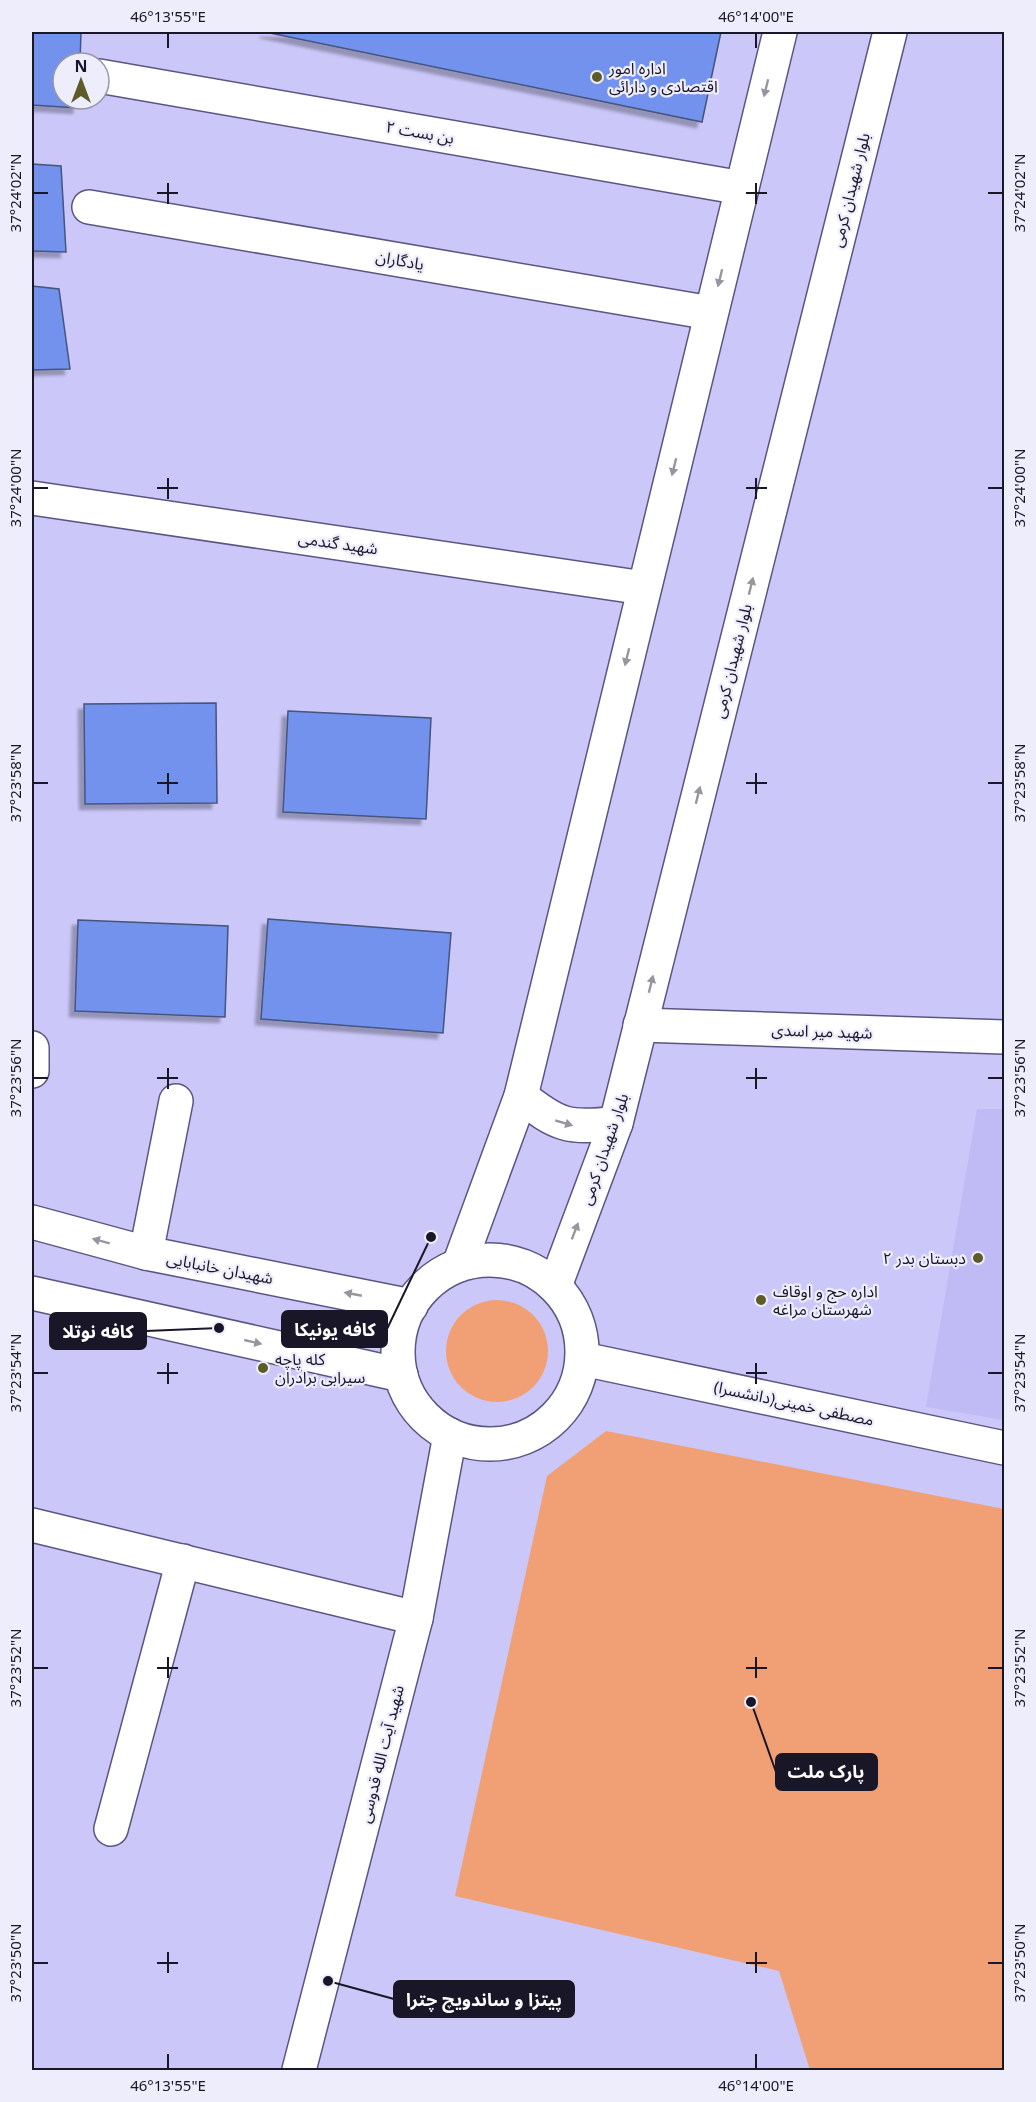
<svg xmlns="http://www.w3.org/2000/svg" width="1036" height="2102" font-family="'Noto Sans','Noto Sans Arabic',sans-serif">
<defs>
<filter id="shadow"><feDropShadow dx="-5.5" dy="5.5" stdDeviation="1.5" flood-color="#0004"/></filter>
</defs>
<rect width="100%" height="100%" fill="#cbc7f9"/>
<polygon fill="#c0bbf4" points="977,1109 1004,1109 1004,1420 926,1407"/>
<g fill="#f1a075">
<circle cx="497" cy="1351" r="51"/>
<polygon points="606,1431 1004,1509 1004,2070 810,2070 779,1971 455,1896 547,1476"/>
</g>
<g fill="#7392ed" stroke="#45547c" stroke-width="1.5" filter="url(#shadow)">
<polygon points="32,32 81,32 80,63 63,63 63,99 79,99 78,108 32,105"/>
<polygon points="265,32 721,32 702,122"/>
<polygon points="32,164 61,166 66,252 32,251"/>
<polygon points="32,286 59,289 70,369 32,370"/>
<polygon points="216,703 217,803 85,804 84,704"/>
<polygon points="288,711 431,718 426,819 283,812"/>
<polygon points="268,919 451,933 443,1033 261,1019"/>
<polygon points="78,920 228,926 225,1017 75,1011"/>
</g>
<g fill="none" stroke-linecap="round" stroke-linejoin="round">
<defs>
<g id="minor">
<polyline points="99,76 742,188"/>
<polyline points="89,207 711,313"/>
<polyline points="32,498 644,588"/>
<polyline points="640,1025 1004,1037"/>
<polyline points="32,1048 32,1071"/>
<polyline points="146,1253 176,1101"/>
<polyline points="583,1359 1004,1448"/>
<polyline points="32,1525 416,1618"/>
<polyline points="111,1829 183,1561"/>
<polyline points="299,2070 416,1618 450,1435"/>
</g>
<g id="major">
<path d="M521,1096C558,1126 569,1129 616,1123"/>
<polyline points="32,1222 146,1253 411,1306"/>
<circle cx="490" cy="1352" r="92"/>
<polyline points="459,1265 521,1096 780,32"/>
<polyline points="555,1286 616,1123 890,32"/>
<polyline points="32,1293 401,1375"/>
</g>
</defs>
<use href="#minor" stroke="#5a5681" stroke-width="36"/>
<use href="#major" stroke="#5a5681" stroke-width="36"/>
<use href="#minor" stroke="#fff" stroke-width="33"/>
<use href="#major" stroke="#fff" stroke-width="33"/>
</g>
<defs><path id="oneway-solid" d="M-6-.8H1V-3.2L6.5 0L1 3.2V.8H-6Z" transform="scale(1.5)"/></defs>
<g fill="#97969e">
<use href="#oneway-solid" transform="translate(766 88) rotate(104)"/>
<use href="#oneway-solid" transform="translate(720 278) rotate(104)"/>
<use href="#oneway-solid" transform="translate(674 467) rotate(104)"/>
<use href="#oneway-solid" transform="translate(751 586) rotate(-76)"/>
<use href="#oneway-solid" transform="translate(627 657) rotate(104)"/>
<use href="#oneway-solid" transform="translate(698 795) rotate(-76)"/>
<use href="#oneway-solid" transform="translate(651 984) rotate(-76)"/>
<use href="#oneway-solid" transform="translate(564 1123) rotate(16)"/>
<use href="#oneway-solid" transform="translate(575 1231) rotate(-69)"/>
<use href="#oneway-solid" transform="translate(101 1241) rotate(-165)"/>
<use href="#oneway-solid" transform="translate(353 1294) rotate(-169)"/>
<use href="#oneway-solid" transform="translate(253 1342) rotate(13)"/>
</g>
<path fill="none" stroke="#181627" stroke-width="2" d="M168,33V48M756,33V48M168,183V204M756,183V204M33,193H48M157,193H178M746,193H767M988,193H1003M168,478V499M756,478V499M33,488H48M157,488H178M746,488H767M988,488H1003M168,773V794M756,773V794M33,783H48M157,783H178M746,783H767M988,783H1003M168,1068V1089M756,1068V1089M33,1078H48M157,1078H178M746,1078H767M988,1078H1003M168,1363V1384M756,1363V1384M33,1373H48M157,1373H178M746,1373H767M988,1373H1003M168,1657V1678M756,1657V1678M33,1668H48M157,1668H178M746,1668H767M988,1668H1003M168,1952V1973M756,1952V1973M33,1963H48M157,1963H178M746,1963H767M988,1963H1003M168,2054V2069M756,2054V2069"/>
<g fill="#5d5c29" stroke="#eeedfc" stroke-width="2">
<circle cx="597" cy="77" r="6"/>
<circle cx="978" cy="1258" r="6"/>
<circle cx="761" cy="1300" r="6"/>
<circle cx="263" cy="1368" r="6"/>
</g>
<g text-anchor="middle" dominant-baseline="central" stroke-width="4.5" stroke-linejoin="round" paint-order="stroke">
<g font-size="16" fill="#181627" stroke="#eeedfc" text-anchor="start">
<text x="609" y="68">اداره امور<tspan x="609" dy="18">اقتصادی و دارائی</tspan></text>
<text x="966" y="1258" text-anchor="end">دبستان بدر ۲</text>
<text x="773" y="1291">اداره حج و اوقاف<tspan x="773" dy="18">شهرستان مراغه</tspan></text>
<text x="275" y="1359">کله پاچه<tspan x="275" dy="18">سیرابی برادران</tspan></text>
</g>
<g font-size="16" fill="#181627" stroke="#eeedfc">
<text transform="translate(420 132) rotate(10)">بن بست ۲</text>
<text transform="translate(850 190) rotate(-76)">بلوار شهیدان کرمی</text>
<text transform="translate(400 260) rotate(10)">یادگاران</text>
<text transform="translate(338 543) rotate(8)">شهید گندمی</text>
<text transform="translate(732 661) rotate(-76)">بلوار شهیدان کرمی</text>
<text transform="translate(822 1031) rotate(2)">شهید میر اسدی</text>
<text transform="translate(604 1149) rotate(-71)">بلوار شهیدان کرمی</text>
<text transform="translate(220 1268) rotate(11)">شهیدان خانبابایی</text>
<text transform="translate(794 1403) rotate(12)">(دانشسرا)مصطفی خمینی</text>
<text transform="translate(381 1754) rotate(-76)">شهید آیت الله قدوسی</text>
</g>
</g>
<path fill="none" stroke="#181627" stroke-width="2" d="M431 1237L387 1329M219 1328L146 1331M751 1702L776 1772M328 1981L394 1999"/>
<g fill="#181627" stroke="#eeedfc" stroke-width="2">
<circle cx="431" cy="1237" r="6"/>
<circle cx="219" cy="1328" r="6"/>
<circle cx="751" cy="1702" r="6"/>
<circle cx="328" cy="1981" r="6"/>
</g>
<g fill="#181627" stroke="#181627" stroke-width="2">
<rect x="282" y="1311" width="105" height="36" rx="6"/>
<rect x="50" y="1313" width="96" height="36" rx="6"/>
<rect x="776" y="1754" width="101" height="36" rx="6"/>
<rect x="394" y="1981" width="180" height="36" rx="6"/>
</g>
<g font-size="18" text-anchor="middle" font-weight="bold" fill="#fff">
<text x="335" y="1336">کافه یونیکا</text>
<text x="98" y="1338">کافه نوتلا</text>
<text x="826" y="1778">پارک ملت</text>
<text x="484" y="2006">پیتزا و ساندویچ چترا</text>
</g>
<rect width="1036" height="2102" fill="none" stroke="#eeedfc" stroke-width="66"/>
<g transform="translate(81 81)"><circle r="28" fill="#eeedfc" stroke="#9897a7" stroke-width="1.5"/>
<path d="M0-4.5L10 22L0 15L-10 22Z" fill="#5d5c29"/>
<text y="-9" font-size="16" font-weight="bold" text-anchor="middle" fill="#181627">N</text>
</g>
<rect x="33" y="33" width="970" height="2036" fill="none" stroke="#181627" stroke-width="2"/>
<g font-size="15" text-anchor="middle" fill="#181627">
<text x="168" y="22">46°13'55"E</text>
<text x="756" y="22">46°14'00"E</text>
<text transform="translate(16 193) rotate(-90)" y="5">37°24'02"N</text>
<text transform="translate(1020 193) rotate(-90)" y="5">37°24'02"N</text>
<text transform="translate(16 488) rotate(-90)" y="5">37°24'00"N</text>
<text transform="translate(1020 488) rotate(-90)" y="5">37°24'00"N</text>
<text transform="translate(16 783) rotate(-90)" y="5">37°23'58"N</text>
<text transform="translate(1020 783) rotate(-90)" y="5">37°23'58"N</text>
<text transform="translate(16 1078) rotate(-90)" y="5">37°23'56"N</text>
<text transform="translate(1020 1078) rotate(-90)" y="5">37°23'56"N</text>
<text transform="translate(16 1373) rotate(-90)" y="5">37°23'54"N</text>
<text transform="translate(1020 1373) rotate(-90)" y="5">37°23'54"N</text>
<text transform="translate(16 1668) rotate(-90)" y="5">37°23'52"N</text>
<text transform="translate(1020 1668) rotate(-90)" y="5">37°23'52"N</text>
<text transform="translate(16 1963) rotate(-90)" y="5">37°23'50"N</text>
<text transform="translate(1020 1963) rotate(-90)" y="5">37°23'50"N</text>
<text x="168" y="2091">46°13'55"E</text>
<text x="756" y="2091">46°14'00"E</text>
</g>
</svg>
